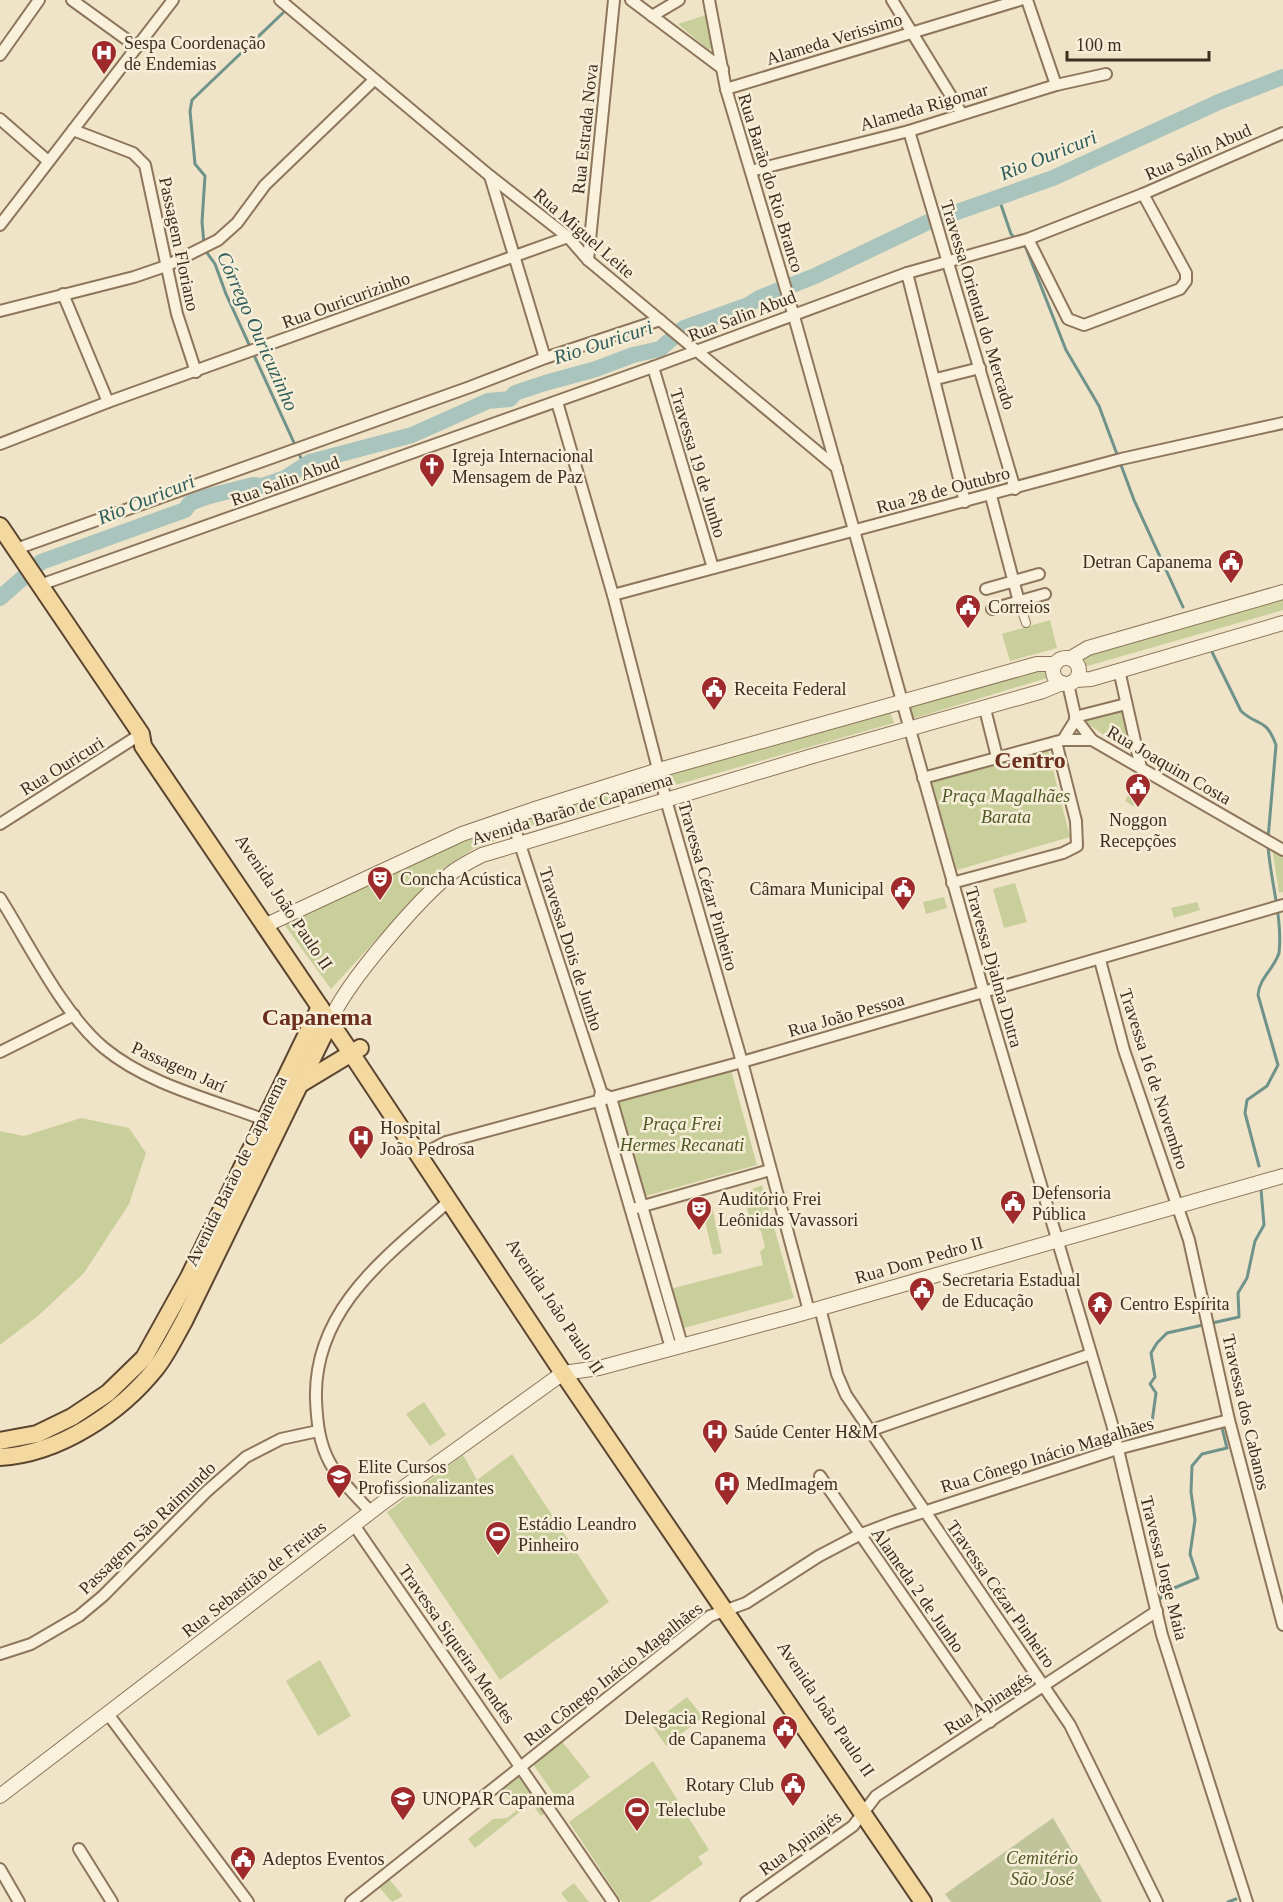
<svg xmlns="http://www.w3.org/2000/svg" width="1283" height="1902" font-family="'Times New Roman',serif">
<rect width="100%" height="100%" fill="#f0e4c8"/>
<g fill="#c9cf9b">
<polygon points="706,15 712,47 709,50 678,24"/>
<polygon points="1283,594 1283,610 1084,667 1080,654"/>
<polygon points="1050,620 1057,648 1010,661 1002,634"/>
<polygon points="1043,664 1047,678 912,719 909,703"/>
<polygon points="1120,699 1131,747 1124,749 1087,723 1083,709"/>
<polygon points="889,708 894,723 672,786 668,774"/>
<polygon points="1047,746 1070,837 957,870 931,780"/>
<polygon points="645,778 649,793 527,828 523,815"/>
<polygon points="1135,781 1147,788 1139,803 1133,806 1125,801"/>
<polygon points="499,824 503,838 473,849 439,871 331,989 278,916"/>
<polygon points="1272,847 1283,854 1283,892 1279,893"/>
<polygon points="1015,883 1027,922 1004,928 993,889"/>
<polygon points="944,897 947,908 926,914 923,902"/>
<polygon points="1197,902 1200,910 1174,918 1171,908"/>
<polygon points="731,1070 757,1165 642,1197 613,1102"/>
<polygon points="81,1118 129,1128 146,1153 129,1204 84,1273 39,1315 0,1345 0,1131 24,1136"/>
<polygon points="762,1185 794,1298 680,1329 670,1289 763,1265 760,1252 765,1247 761,1231 751,1224 743,1193"/>
<polygon points="712,1207 722,1253 713,1255 702,1209"/>
<polygon points="424,1402 446,1435 430,1446 406,1414"/>
<polygon points="512,1454 609,1602 500,1680 387,1512 463,1455 477,1480"/>
<polygon points="320,1660 351,1716 318,1736 286,1681"/>
<polygon points="687,1697 703,1717 666,1746 651,1724"/>
<polygon points="561,1740 590,1777 559,1801 532,1763"/>
<polygon points="653,1761 709,1850 698,1857 703,1864 650,1902 622,1902 569,1822"/>
<polygon points="517,1775 547,1812 541,1816 531,1803 475,1848 468,1839 493,1819 507,1818 531,1798 528,1793 511,1803 500,1789"/>
<polygon points="389,1879 403,1896 392,1902 379,1887"/>
<polygon points="574,1883 589,1902 568,1902 561,1893"/>
</g>
<polygon fill="#bfc49a" points="1053,1818 1102,1902 951,1902 945,1894"/>
<g fill="none" stroke-linecap="round" stroke-linejoin="round">
<g stroke="#6f938a" stroke-width="3">
<polyline points="999,199 1011,234 1016,239"/>
<polyline points="1021,243 1026,248 1066,350 1099,406 1134,500 1183,607"/>
<polyline points="204,244 202,222 205,176 195,164 190,111 192,100 286,10"/>
<polyline points="205,250 215,264 226,294 301,458 301,466"/>
<path d="M1212,652L1241,711C1258,727 1266,717 1276,745L1268,839"/>
<path d="M1259,1166L1245,1113L1247,1100L1267,1086L1278,1065L1258,995C1259,978 1274,969 1279,953C1283,918 1270,880 1268,845"/>
<polyline points="1152,1422 1156,1393 1150,1384 1155,1377 1151,1353 1157,1343 1167,1333 1239,1317 1238,1293 1247,1278 1255,1241 1264,1225 1261,1189"/>
<polyline points="1160,1599 1167,1591 1198,1578 1190,1554 1195,1520 1191,1492 1192,1466 1202,1454 1227,1448 1221,1424"/>
<polyline points="1228,1902 1236,1899"/>
</g>
<polyline stroke="#a9c4bc" stroke-width="16" points="0,598 41,562 185,510 190,503 206,497 253,485 262,486 285,478 310,462 412,435 488,401 510,399 515,393 545,383 596,369 633,355 660,349 684,328 748,305 759,298 815,276 926,223 1053,178 1221,101 1283,77"/>
<defs>
<polyline id="pedestrian" points="1019,602 1026,623"/>
<g id="minor">
<polyline points="72,0 137,47"/>
<polyline points="280,0 490,176 568,237 588,260 837,468"/>
<polyline points="631,0 723,69"/>
<polyline points="709,0 726,89 793,313 984,993 1112,1424 1162,1635 1247,1902"/>
<polyline points="892,0 962,114"/>
<polyline points="1027,0 1056,85"/>
<polyline points="652,16 679,0"/>
<polyline points="0,55 39,0"/>
<polyline points="726,89 1020,0"/>
<polyline points="0,119 48,161"/>
<polyline points="73,130 133,153 145,165 177,314 196,372"/>
<polyline points="909,131 1015,489"/>
<polyline points="751,171 909,131 1056,85 1106,74"/>
<polyline points="490,176 545,358"/>
<polyline points="0,225 173,0"/>
<polyline points="1028,239 1068,319 1084,325 1180,289 1186,281 1186,273 1143,194"/>
<polyline points="588,260 614,0"/>
<polyline points="907,273 965,502"/>
<polyline points="63,294 108,402"/>
<polyline points="0,311 134,277 166,266 218,240 237,223 265,185 374,80"/>
<polyline points="653,367 713,568"/>
<polyline points="936,379 980,368"/>
<polyline points="557,402 613,595 666,800 742,1062 809,1311"/>
<polyline points="0,444 108,402 568,237"/>
<polyline points="991,496 1019,602"/>
<polyline points="16,549 470,387 545,358 660,320"/>
<polyline points="40,585 653,367 907,273 1028,239 1143,194 1283,133"/>
<polyline points="986,589 1039,574"/>
<polyline points="613,595 1121,459 1283,423"/>
<polyline points="992,609 1045,594"/>
<polyline points="1119,670 1141,768"/>
<polyline points="1068,684 1076,719 1092,740 1283,850"/>
<polyline points="985,709 997,757"/>
<polyline points="1075,717 1126,704"/>
<polyline points="1063,740 1076,719"/>
<polyline points="923,778 1063,740 1092,740"/>
<polyline points="511,817 601,1091 599,1101 671,1348"/>
<polyline points="0,824 141,734"/>
<polyline points="952,883 1063,853 1077,846 1076,821 1056,742"/>
<path d="M0,898C29,944 63,1014 104,1048C150,1086 215,1100 270,1122"/>
<polyline points="1100,960 1124,1050 1189,1240 1229,1420 1283,1625"/>
<polyline points="0,1052 74,1015"/>
<polyline points="606,1095 611,1098 682,1345"/>
<polyline points="419,1156 446,1142 742,1062 1283,905"/>
<polyline points="636,1208 770,1170"/>
<polyline points="820,1308 837,1374 846,1395 1070,1725 1157,1902"/>
<polyline points="869,1431 1091,1354"/>
<polyline points="820,1476 990,1722"/>
<path d="M371,1512C357,1497 340,1481 330,1463C319,1443 317,1422 316,1400C313,1309 387,1256 448,1202"/>
<polyline points="354,1525 613,1902"/>
<polyline points="0,1654 31,1644 79,1616 103,1596 206,1492 246,1457 281,1439 318,1431"/>
<polyline points="108,1714 248,1902"/>
<polyline points="79,1849 112,1902"/>
<polyline points="0,1869 19,1902"/>
<polyline points="351,1902 710,1616 746,1603 819,1556 859,1535 893,1522 1117,1449 1229,1420"/>
<polyline points="746,1902 853,1826 876,1796 1157,1611"/>
</g>
<g id="tertiary">
<circle cx="1066" cy="671" r="13"/>
<polyline points="1071,658 1088,648 1283,592"/>
<polyline points="1076,680 1091,679 1283,623"/>
<polyline points="264,926 462,834 532,810 659,770 1037,664 1055,664"/>
<path d="M330,1022C344,985 421,896 454,871C463,865 472,860 482,855L809,757L1043,691L1062,683"/>
<polyline points="0,1796 385,1501 563,1373 599,1368 793,1316 1283,1176"/>
</g>
<g id="primary">
<polyline points="0,526 141,734 143,746 351,1053 563,1373 923,1902"/>
<polyline points="302,1083 360,1048"/>
<polyline points="0,1441 37,1434 72,1417 108,1393 144,1358 189,1277 320,1007"/>
<path d="M0,1457C59,1454 120,1413 156,1368C167,1354 175,1337 184,1321L330,1022"/>
</g>
</defs>
<use href="#pedestrian" stroke="#8d765c" stroke-width="10"/>
<use href="#minor" stroke="#8d765c" stroke-width="14"/>
<use href="#tertiary" stroke="#8d765c" stroke-width="16"/>
<use href="#primary" stroke="#5b4430" stroke-width="20"/>
<use href="#pedestrian" stroke="#faf1dc" stroke-width="8"/>
<use href="#minor" stroke="#faf1dc" stroke-width="10"/>
<use href="#tertiary" stroke="#faf1dc" stroke-width="14"/>
<use href="#primary" stroke="#f3d9a0" stroke-width="16"/>
</g>
<defs>
<symbol id="hospital-pin" viewBox="-11 -11 22 30"><path d="M0 17L-7.5 6A9.5 9.5 0 1 1 7.5 6Z" fill="#9e2a2b" stroke="#f7eed8"/><path d="M-5-5h3v3.5h4V-5h3V5h-3V1.5h-4V5h-3Z" fill="#fff"/></symbol>
<symbol id="church-pin" viewBox="-11 -11 22 30"><path d="M0 17L-7.5 6A9.5 9.5 0 1 1 7.5 6Z" fill="#9e2a2b" stroke="#f7eed8"/><path d="M-1.2-6h2.4v3.5h3.3v2.4h-3.3V6h-2.4V-.1h-3.3v-2.4h3.3Z" fill="#fff"/></symbol>
<symbol id="civic-pin" viewBox="-11 -11 22 30"><path d="M0 17L-7.5 6A9.5 9.5 0 1 1 7.5 6Z" fill="#9e2a2b" stroke="#f7eed8"/><path d="M-.6-6.5H3V-4.5H.6V-3L4-1V1h2V6H-6V1h2V-1L-.6-3ZM-1.2 2.5V6h2.4V2.5Z" fill="#fff"/></symbol>
<symbol id="theatre-pin" viewBox="-11 -11 22 30"><path d="M0 17L-7.5 6A9.5 9.5 0 1 1 7.5 6Z" fill="#9e2a2b" stroke="#f7eed8"/><path d="M-5-5.5Q0-4 5-5.5V0Q5 5 0 6Q-5 5-5 0ZM-3.3-2.5H-1v1.5H-3.3ZM1-2.5H3.3v1.5H1ZM-2.8 1Q0 5.5 2.8 1Z" fill="#fff"/></symbol>
<symbol id="temple-pin" viewBox="-11 -11 22 30"><path d="M0 17L-7.5 6A9.5 9.5 0 1 1 7.5 6Z" fill="#9e2a2b" stroke="#f7eed8"/><path d="M0-6L5-2H3V0L6.5 2.5H4V6H1.5V3h-3V6H-4V2.5H-6.5L-3 0V-2H-5Z" fill="#fff"/></symbol>
<symbol id="university-pin" viewBox="-11 -11 22 30"><path d="M0 17L-7.5 6A9.5 9.5 0 1 1 7.5 6Z" fill="#9e2a2b" stroke="#f7eed8"/><path d="M0-5L7-2L0 1L-7-2ZM-4 1L0 2.5L4 1V4Q0 6-4 4Z" fill="#fff"/></symbol>
<symbol id="stadium-pin" viewBox="-11 -11 22 30"><path d="M0 17L-7.5 6A9.5 9.5 0 1 1 7.5 6Z" fill="#9e2a2b" stroke="#f7eed8"/><path d="M0-5a6.5 5 0 1 0 0 10a6.5 5 0 1 0 0-10ZM-3.5-1.8h7v3.6h-7Z" fill="#fff"/></symbol>
</defs>
<g fill-rule="evenodd">
<use href="#hospital-pin" x="89" y="38" width="30" height="40"/>
<use href="#church-pin" x="417" y="451" width="30" height="40"/>
<use href="#civic-pin" x="1216" y="547" width="30" height="40"/>
<use href="#civic-pin" x="953" y="592" width="30" height="40"/>
<use href="#civic-pin" x="699" y="674" width="30" height="40"/>
<use href="#civic-pin" x="1123" y="771" width="30" height="40"/>
<use href="#theatre-pin" x="365" y="864" width="30" height="40"/>
<use href="#civic-pin" x="888" y="874" width="30" height="40"/>
<use href="#hospital-pin" x="346" y="1123" width="30" height="40"/>
<use href="#civic-pin" x="998" y="1188" width="30" height="40"/>
<use href="#theatre-pin" x="684" y="1194" width="30" height="40"/>
<use href="#civic-pin" x="907" y="1275" width="30" height="40"/>
<use href="#temple-pin" x="1085" y="1289" width="30" height="40"/>
<use href="#hospital-pin" x="700" y="1417" width="30" height="40"/>
<use href="#university-pin" x="324" y="1462" width="30" height="40"/>
<use href="#hospital-pin" x="712" y="1469" width="30" height="40"/>
<use href="#stadium-pin" x="483" y="1519" width="30" height="40"/>
<use href="#civic-pin" x="770" y="1713" width="30" height="40"/>
<use href="#civic-pin" x="778" y="1770" width="30" height="40"/>
<use href="#university-pin" x="388" y="1784" width="30" height="40"/>
<use href="#stadium-pin" x="622" y="1795" width="30" height="40"/>
<use href="#civic-pin" x="228" y="1844" width="30" height="40"/>
</g>
<g text-anchor="middle" dominant-baseline="central" stroke-width="5" stroke-linejoin="round" paint-order="stroke">
<g font-size="18" fill="#3d2e20" stroke="#f7eed8">
<text transform="translate(834 39) rotate(-17)">Alameda Verissimo</text>
<text transform="translate(924 107) rotate(-16)">Alameda Rigomar</text>
<text transform="translate(585 129) rotate(-84)">Rua Estrada Nova</text>
<text transform="translate(1198 152) rotate(-24)">Rua Salin Abud</text>
<text transform="translate(771 183) rotate(73)">Rua Barão do Rio Branco</text>
<text transform="translate(584 233) rotate(41)">Rua Miguel Leite</text>
<text transform="translate(179 244) rotate(78)">Passagem Floriano</text>
<text transform="translate(346 300) rotate(-20)">Rua Ouricurizinho</text>
<text transform="translate(978 305) rotate(73)">Travessa Oriental do Mercado</text>
<text transform="translate(742 316) rotate(-21)">Rua Salin Abud</text>
<text transform="translate(698 463) rotate(73)">Travessa 19 de Junho</text>
<text transform="translate(285 481) rotate(-20)">Rua Salin Abud</text>
<text transform="translate(943 490) rotate(-15)">Rua 28 de Outubro</text>
<text transform="translate(1169 765) rotate(30)">Rua Joaquim Costa</text>
<text transform="translate(62 766) rotate(-32)">Rua Ouricuri</text>
<text transform="translate(572 809) rotate(-17)">Avenida Barão de Capanema</text>
<text transform="translate(708 886) rotate(74)">Travessa Cézar Pinheiro</text>
<text transform="translate(284 902) rotate(56)">Avenida João Paulo II</text>
<text transform="translate(571 949) rotate(72)">Travessa Dois de Junho</text>
<text transform="translate(994 967) rotate(74)">Travessa Djalma Dutra</text>
<text transform="translate(846 1015) rotate(-16)">Rua João Pessoa</text>
<text transform="translate(179 1067) rotate(24)">Passagem Jarí</text>
<text transform="translate(1154 1079) rotate(72)">Travessa 16 de Novembro</text>
<text transform="translate(236 1171) rotate(-64)">Avenida Barão de Capanema</text>
<text transform="translate(919 1260) rotate(-16)">Rua Dom Pedro II</text>
<text transform="translate(555 1306) rotate(56)">Avenida João Paulo II</text>
<text transform="translate(1246 1412) rotate(77)">Travessa dos Cabanos</text>
<text transform="translate(1047 1455) rotate(-17)">Rua Cônego Inácio Magalhães</text>
<text transform="translate(147 1528) rotate(-44)">Passagem São Raimundo</text>
<text transform="translate(1164 1568) rotate(76)">Travessa Jorge Maia</text>
<text transform="translate(254 1579) rotate(-38)">Rua Sebastião de Freitas</text>
<text transform="translate(918 1590) rotate(55)">Alameda 2 de Junho</text>
<text transform="translate(1001 1594) rotate(55)">Travessa Cézar Pinheiro</text>
<text transform="translate(457 1644) rotate(55)">Travessa Siqueira Mendes</text>
<text transform="translate(613 1674) rotate(-38)">Rua Cônego Inácio Magalhães</text>
<text transform="translate(988 1703) rotate(-33)">Rua Apinagés</text>
<text transform="translate(826 1709) rotate(56)">Avenida João Paulo II</text>
<text transform="translate(800 1843) rotate(-36)">Rua Apinajés</text>
</g>
<g font-size="18" fill="#3d2e20" stroke="#f7eed8" text-anchor="start">
<text x="124" y="43">Sespa Coordenação<tspan x="124" dy="21">de Endemias</tspan></text>
<text x="452" y="456">Igreja Internacional<tspan x="452" dy="21">Mensagem de Paz</tspan></text>
<text x="1212" y="562" text-anchor="end">Detran Capanema</text>
<text x="988" y="607">Correios</text>
<text x="734" y="689">Receita Federal</text>
<text x="1138" y="820" text-anchor="middle">Noggon<tspan x="1138" dy="21">Recepções</tspan></text>
<text x="400" y="879">Concha Acústica</text>
<text x="884" y="889" text-anchor="end">Câmara Municipal</text>
<text x="380" y="1128">Hospital<tspan x="380" dy="21">João Pedrosa</tspan></text>
<text x="1032" y="1193">Defensoria<tspan x="1032" dy="21">Pública</tspan></text>
<text x="718" y="1199">Auditório Frei<tspan x="718" dy="21">Leônidas Vavassori</tspan></text>
<text x="942" y="1280">Secretaria Estadual<tspan x="942" dy="21">de Educação</tspan></text>
<text x="1120" y="1304">Centro Espírita</text>
<text x="734" y="1432">Saúde Center H&amp;M</text>
<text x="358" y="1467">Elite Cursos<tspan x="358" dy="21">Profissionalizantes</tspan></text>
<text x="746" y="1484">MedImagem</text>
<text x="518" y="1524">Estádio Leandro<tspan x="518" dy="21">Pinheiro</tspan></text>
<text x="766" y="1718" text-anchor="end">Delegacia Regional<tspan x="766" dy="21">de Capanema</tspan></text>
<text x="774" y="1785" text-anchor="end">Rotary Club</text>
<text x="422" y="1799">UNOPAR Capanema</text>
<text x="656" y="1810">Teleclube</text>
<text x="262" y="1859">Adeptos Eventos</text>
</g>
<g font-size="18" font-style="italic" fill="#4d5a26" stroke="#f7eed8">
<text x="1006" y="796">Praça Magalhães<tspan x="1006" dy="21">Barata</tspan></text>
<text x="682" y="1124">Praça Frei<tspan x="682" dy="21">Hermes Recanati</tspan></text>
<text x="1042" y="1858">Cemitério<tspan x="1042" dy="21">São José</tspan></text>
</g>
<g font-size="20" font-style="italic" fill="#2f5d5a" stroke="#f7eed8">
<text transform="translate(1048 155) rotate(-22)">Rio Ouricuri</text>
<text transform="translate(258 331) rotate(66)">Córrego Ouricuzinho</text>
<text transform="translate(603 342) rotate(-18)">Rio Ouricuri</text>
<text transform="translate(146 499) rotate(-22)">Rio Ouricuri</text>
</g>
<g font-size="24" font-weight="bold" fill="#6b2e1e" stroke="#f7eed8">
<text x="1030" y="760">Centro</text>
<text x="317" y="1017">Capanema</text>
</g>
</g>
<path d="M1067 51v9h142v-9" fill="none" stroke="#3d2e20" stroke-width="3"/>
<text x="1076" y="51" font-size="18" fill="#3d2e20" stroke="#f7eed8" stroke-width="4.5" paint-order="stroke">100 m</text>
</svg>
